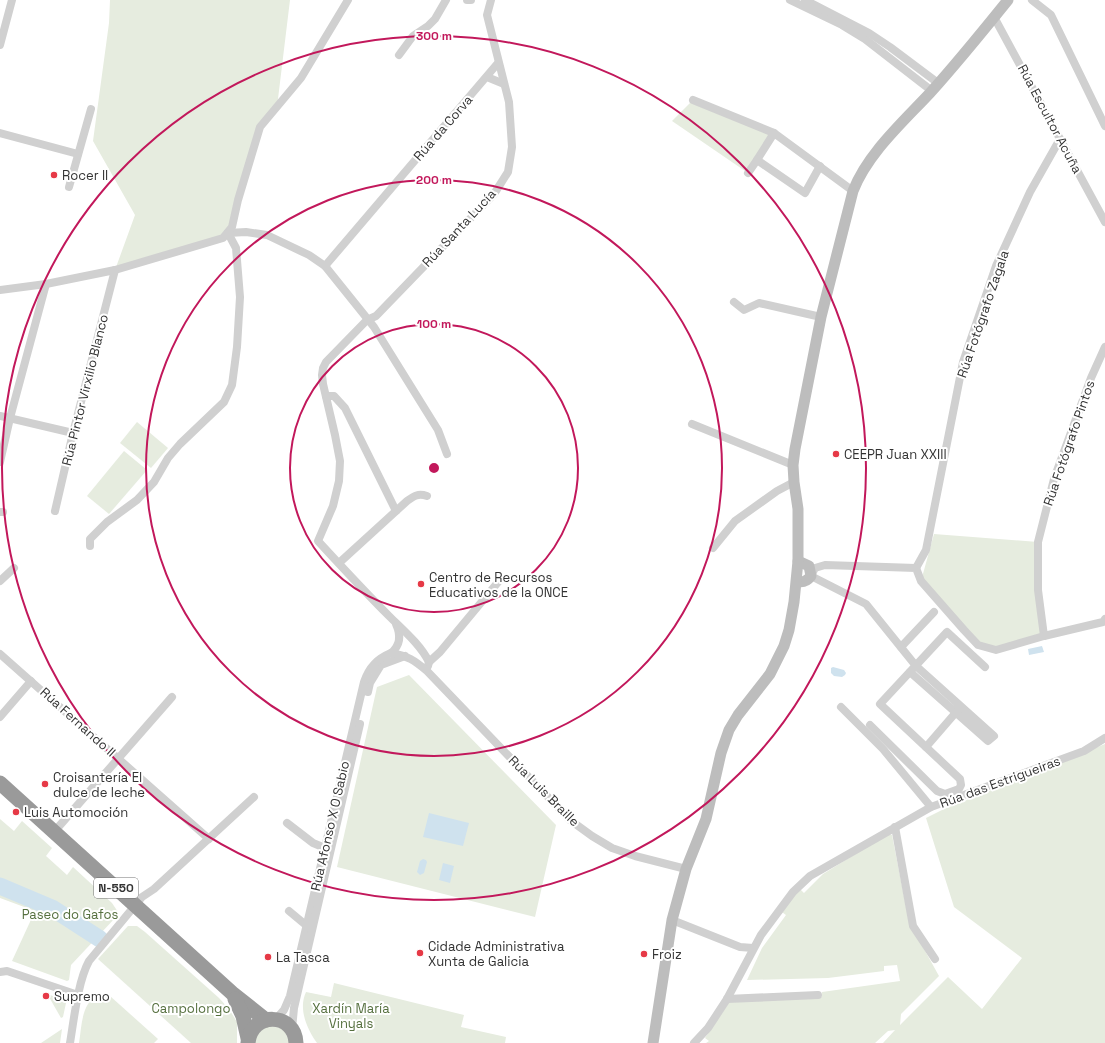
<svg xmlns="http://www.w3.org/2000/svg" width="1105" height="1043" font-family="'Space Grotesk',sans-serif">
<rect width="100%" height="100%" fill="#fff"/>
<g fill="#e6ecdf">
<polygon points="110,0 290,0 277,107 260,127 228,233 115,270 135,215 93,141 109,23"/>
<polygon points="693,100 774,133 748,173 672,121"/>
<polygon points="137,422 168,448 151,468 120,443"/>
<polygon points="124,451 147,470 109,514 87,496"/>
<polygon points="934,534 1038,542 1044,636 996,650 978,645 921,581"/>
<polygon points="409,675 556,825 535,917 337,867 377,687"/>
<polygon points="1105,744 1105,1043 883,1043 895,1030 888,1031 875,1043 706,1043 709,1041 705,1038 730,1001 784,996 822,997 822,992 900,981 897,965 884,966 884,971 828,978 747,980 762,948 786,915 779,910 798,887 804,893 823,874 888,834 892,835 909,922 939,976 901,1014 900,1025 948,977 982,1009 1022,958 954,907 926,818 942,810"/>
<polygon points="0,819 14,831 22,821 52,848 46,856 67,875 73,867 112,903 118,912 115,918 71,965 69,980 67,981 12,961 35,911 0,898"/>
<polygon points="128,926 137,926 145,932 219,998 229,1009 237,1022 237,1043 191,1043 98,959"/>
<path d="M334,983L464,1015L461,1027L506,1037L505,1043H317C307,1029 298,1009 306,992L331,997Z"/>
<path d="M100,994H105L110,996L158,1039L154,1043H79C82,1025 81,1002 100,994Z"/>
<polygon points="50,995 64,1000 66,1003 63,1017 61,1018 49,997"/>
<polygon points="268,1025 284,1029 290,1043 254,1043 255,1036"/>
<polygon points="62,1029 60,1043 41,1043"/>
</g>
<g fill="#cfe2ee">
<polygon points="1042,646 1044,652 1029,655 1028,649"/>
<polygon points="833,667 844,670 846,673 845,675 842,677 834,676 831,673 831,668"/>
<polygon points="429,813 469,823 463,846 423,837"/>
<polygon points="423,859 426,860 427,862 424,873 420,875 417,872 420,861"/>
<polygon points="443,863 454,866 450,883 439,880"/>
</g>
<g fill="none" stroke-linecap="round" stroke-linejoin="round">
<polyline stroke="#cfe2ee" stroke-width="17" points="0,886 52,908 100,939"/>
<g stroke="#d0d0d0" stroke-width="8">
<polyline points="467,0 471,0"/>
<polyline points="790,0 842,25 865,39 932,91"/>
<polyline points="805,0 869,33 890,47 938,83"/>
<polyline points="1032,0 1051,15 1105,126"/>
<polyline points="994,17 1105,222"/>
<polyline points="0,45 12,0"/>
<polyline points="399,55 413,36 428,26 435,19 446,0"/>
<polyline points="487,77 504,84"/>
<polyline points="693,100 774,133 853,191"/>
<polyline points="0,133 78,154"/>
<polyline points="774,133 757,160 805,193 820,166"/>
<polyline points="748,173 757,160"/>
<polyline points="69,187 91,109"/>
<polyline points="228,233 246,232 267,235 309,255 325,266 374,327 438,430 447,454"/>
<polyline points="325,266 498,63"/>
<polyline points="0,290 46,284 115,270 223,238 232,227 238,200 260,127 301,78 348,0"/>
<polyline points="734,302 744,310 759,303 821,317"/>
<polyline points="326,396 334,396 345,408 396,511"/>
<polyline points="0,416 73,433"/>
<polyline points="692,424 793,465"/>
<polyline points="0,462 10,418 46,284"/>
<polyline points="55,511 73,433 115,270"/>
<polyline points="0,512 3,512"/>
<polyline points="90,546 90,539 107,522 137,500 154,482 168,458 180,444 224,402 232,385 237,347 240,297 236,248 228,233"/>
<polyline points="713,548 735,521 777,491 794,482"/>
<path d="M339,563L407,501C414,496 418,493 427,496"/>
<polyline points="916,568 926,550 963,362 996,266 1030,192 1060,139"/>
<polyline points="0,581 14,568"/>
<polyline points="1044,636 1038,590 1038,542 1054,479 1091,378 1105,347"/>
<polyline points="901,647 934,612"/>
<path d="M391,653C401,645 401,635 396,624"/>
<polyline points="0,654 209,839"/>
<path d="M429,662C420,644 403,630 389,616C365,592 341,566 318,541L333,506L339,481L340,461L335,435L323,384L322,375L323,368L326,362L367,320L376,316L494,194L508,172L512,147L509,102L487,15L491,0"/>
<polyline points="428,666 429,662 440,652 499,581"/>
<polyline points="910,672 988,741 994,736 916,666 866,604 811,576 815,568 825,565 916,568 921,581 964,630 978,645 996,650 1044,636 1103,622 1105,619"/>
<polyline points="368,692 370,683 381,665 405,656"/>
<polyline points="841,707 883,749 931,807"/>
<polyline points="0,717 31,681"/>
<polyline points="870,725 937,791 945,794 959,789 961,785 960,779 880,704 947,632 985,667"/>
<polyline points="926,747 958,710"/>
<polyline points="287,823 313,843 330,850"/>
<polyline points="895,827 913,926 935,959"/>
<polyline points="54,832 172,697"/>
<polyline points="289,911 307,926"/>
<polyline points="672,920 740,947 753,948"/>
<polyline points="0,972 7,971 13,973 78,995"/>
<polyline points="727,999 818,995"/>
<path d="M276,1019L284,1010L290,996L364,682C369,667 377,659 391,653C408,656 414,660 427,671L570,820L592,836L612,848L635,856L686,869"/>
<polyline points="292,1029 294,1008 360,724"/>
<path d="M70,1043C74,1019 78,981 89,961L142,897L154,889L254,797"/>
<polyline points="694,1043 708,1028 727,999 761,935 793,892 810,876 931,807 1084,751 1105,738"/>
</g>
<g stroke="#bdbdbd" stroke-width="11">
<path d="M797,581C803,583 807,581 811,576L809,566L798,561"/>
<path d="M653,1043L672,920L686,869L706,819L721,753L729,730L738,715L770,674L784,646L789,630L794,602L798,561V509L794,482L793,465L795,449L821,317L853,191C868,153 903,122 930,93C957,63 983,31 1008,0"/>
</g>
<g stroke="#9a9a9a" stroke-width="15">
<polyline points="0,783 232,993 266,1020"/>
<polyline points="235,999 243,1016 248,1038"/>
<path d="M248,1043C251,1011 295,1012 296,1043"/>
</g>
</g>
<g fill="none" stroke="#c2185b" stroke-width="2">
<circle cx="434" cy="468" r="144"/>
<circle cx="434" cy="468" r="288"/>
<circle cx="434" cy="468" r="432"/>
</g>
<g fill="#e63946" stroke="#fff" stroke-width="1.5">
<circle cx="54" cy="175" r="4"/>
<circle cx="836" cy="454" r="4"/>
<circle cx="421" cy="584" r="4"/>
<circle cx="45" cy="784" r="4"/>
<circle cx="16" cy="812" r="4"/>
<circle cx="420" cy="953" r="4"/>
<circle cx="644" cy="954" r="4"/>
<circle cx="268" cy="957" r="4"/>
<circle cx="46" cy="996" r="4"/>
</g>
<g text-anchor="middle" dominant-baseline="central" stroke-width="4" stroke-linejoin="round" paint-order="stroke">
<rect fill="#fff" stroke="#707070" stroke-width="1" x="94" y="878" width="44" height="20" rx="3"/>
<g font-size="12" font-weight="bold" fill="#333">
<text x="116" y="888">N-550</text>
</g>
<g font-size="13" fill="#333" stroke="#fff">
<text transform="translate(1050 119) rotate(62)">Rúa Escultor Acuña</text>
<text transform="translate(443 128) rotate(-49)">Rúa da Corva</text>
<text transform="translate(459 228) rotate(-47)">Rúa Santa Lucía</text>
<text transform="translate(983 314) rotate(-71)">Rúa Fotógrafo Zagala</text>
<text transform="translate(85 390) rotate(-76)">Rúa Pintor Virxilio Blanco</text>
<text transform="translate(1069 443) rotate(-71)">Rúa Fotógrafo Pintos</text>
<text transform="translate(78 722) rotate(42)">Rúa Fernando II</text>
<text transform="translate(1000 782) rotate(-20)">Rúa das Estrigueiras</text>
<text transform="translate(544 791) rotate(45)">Rúa Luis Braille</text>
<text transform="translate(330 826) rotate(-77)">Rúa Afonso X O Sabio</text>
</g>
<g font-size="13" fill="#333" stroke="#fff" text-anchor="start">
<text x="62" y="175">Rocer II</text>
<text x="844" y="454">CEEPR Juan XXIII</text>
<text x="429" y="577">Centro de Recursos<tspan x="429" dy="15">Educativos de la ONCE</tspan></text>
<text x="53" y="777">Croisantería El<tspan x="53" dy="15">dulce de leche</tspan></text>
<text x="24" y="812">Luis Automoción</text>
<text x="428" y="946">Cidade Administrativa<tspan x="428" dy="15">Xunta de Galicia</tspan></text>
<text x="652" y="954">Froiz</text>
<text x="276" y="957">La Tasca</text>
<text x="54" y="996">Supremo</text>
</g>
<g font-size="13" fill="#56703f" stroke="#fff">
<text x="70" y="914">Paseo do Gafos</text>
<text x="191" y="1008">Campolongo</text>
<text x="351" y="1008">Xardín María<tspan x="351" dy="15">Vinyals</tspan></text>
</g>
</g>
<circle cx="434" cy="468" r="6" fill="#c2185b" stroke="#fff" stroke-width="2"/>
<g font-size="12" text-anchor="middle" font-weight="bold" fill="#c2185b" stroke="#fff" stroke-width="4" stroke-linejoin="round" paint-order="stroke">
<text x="434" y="40">300 m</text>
<text x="434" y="184">200 m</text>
<text x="434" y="328">100 m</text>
</g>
</svg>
